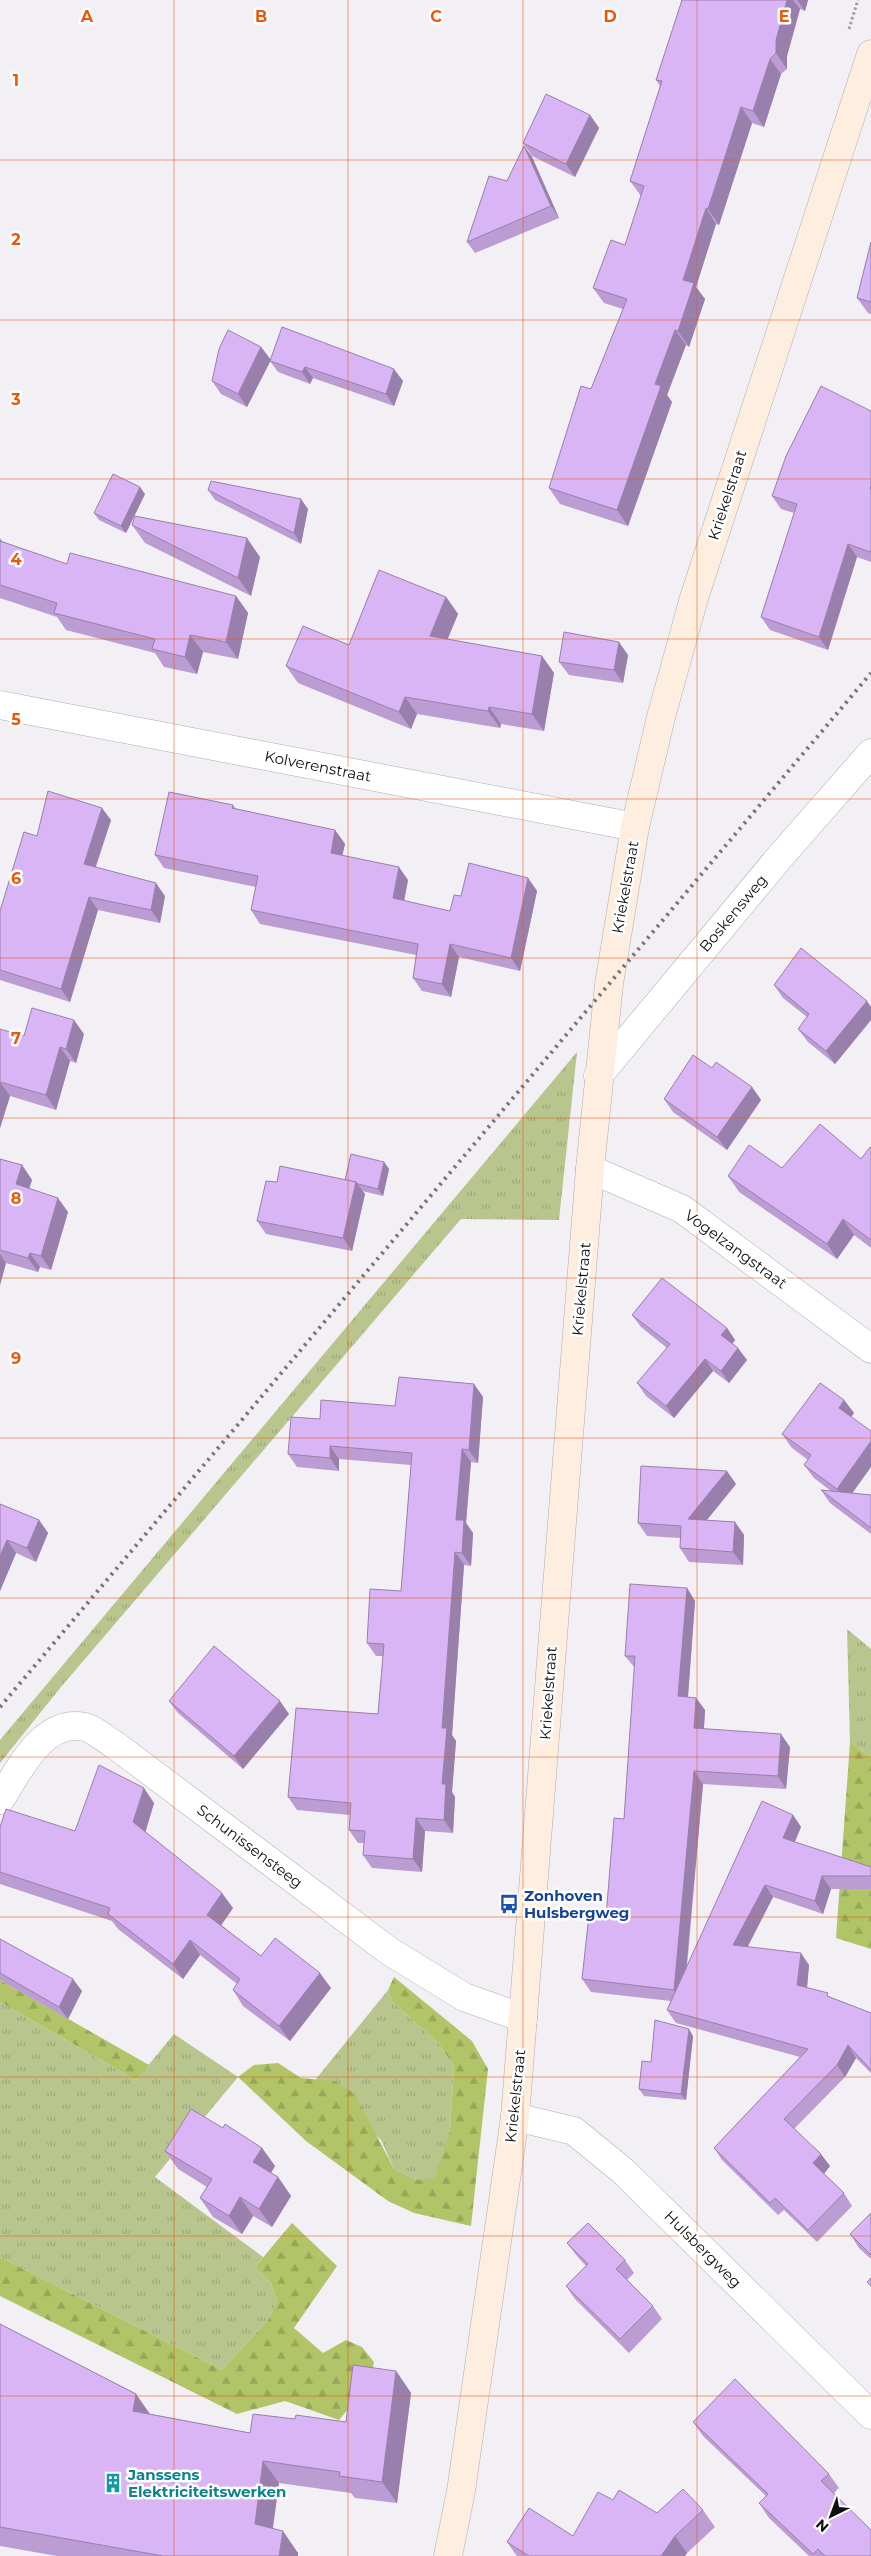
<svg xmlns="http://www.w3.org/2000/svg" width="871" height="2556" font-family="Montserrat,sans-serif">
<defs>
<pattern id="grass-tufts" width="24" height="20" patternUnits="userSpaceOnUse" patternTransform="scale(1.25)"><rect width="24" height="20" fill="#b8c68e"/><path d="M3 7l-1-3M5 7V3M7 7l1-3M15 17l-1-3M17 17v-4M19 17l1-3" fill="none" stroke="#9da979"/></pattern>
<pattern id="forest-firs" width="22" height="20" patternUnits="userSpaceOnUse" patternTransform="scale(1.25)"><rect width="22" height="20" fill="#b1c467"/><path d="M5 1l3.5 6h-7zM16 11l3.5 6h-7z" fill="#97a758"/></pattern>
</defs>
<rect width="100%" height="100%" fill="#f3f0f5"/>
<g fill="url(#grass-tufts)">
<polygon points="577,1052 559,1220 461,1219 61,1687 0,1763 0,1740"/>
<polygon points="847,1629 871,1649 871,1758 850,1742"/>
<polygon points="388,1990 392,2001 438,2043 454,2066 450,2129 434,2180 416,2180 394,2169 381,2140 316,2079"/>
<polygon points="0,2002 136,2080 174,2034 238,2077 155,2177 263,2257 255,2267 271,2283 277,2302 268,2320 222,2370 0,2257"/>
</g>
<g fill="url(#forest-firs)">
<polygon points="850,1742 871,1758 871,1949 836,1938"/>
<polygon points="394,1977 472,2041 488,2069 471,2226 414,2213 388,2201 306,2141 238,2077 254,2065 278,2063 301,2078 335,2081 355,2094 394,2169 416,2180 434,2179 450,2129 454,2066 438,2043 392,2001 388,1990"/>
<polygon points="0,1980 149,2065 136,2080 0,2002"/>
<polygon points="292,2223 337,2266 294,2328 323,2353 346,2340 362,2347 374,2362 369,2384 339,2420 285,2401 237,2414 0,2296 0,2257 222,2370 268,2320 277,2302 271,2283 255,2267"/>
</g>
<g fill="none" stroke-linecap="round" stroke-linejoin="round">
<defs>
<g id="street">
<polyline points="0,705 635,827"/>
<polyline points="598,1076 779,858 871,753"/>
<polyline points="590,1169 682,1209 871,1349"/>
<path d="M0,1800C19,1771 42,1718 85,1727C94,1729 106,1740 115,1745L389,1951L464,1997L523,2018"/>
<polyline points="515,2117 574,2131 623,2171 871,2415"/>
</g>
<polyline id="secondary" points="448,2556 461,2491 515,2117 590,1169 609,984 635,827 661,717 694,598 871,54"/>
</defs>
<use href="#street" stroke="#afacb1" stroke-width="29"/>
<use href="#secondary" stroke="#afacb1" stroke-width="29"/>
<polyline stroke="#a09ea1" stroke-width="3" stroke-dasharray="2.5 2.5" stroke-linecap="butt" points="849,29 858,0"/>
<use href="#street" stroke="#fff" stroke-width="28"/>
<use href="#secondary" stroke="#feeedf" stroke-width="28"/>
<polyline stroke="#777577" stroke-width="4" stroke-dasharray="2.5 5" stroke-linecap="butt" points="0,1707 871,673"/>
</g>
<g fill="#bb9cd3">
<polygon points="682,0 808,0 805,11 800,9 787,56 787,69 781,74 764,127 752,123 719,225 716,224 696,287 705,299 689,347 686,345 667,395 672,402 628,526 560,504 549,488 591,389 623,309 604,303 593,288 625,245 641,196 630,181 660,86 656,80"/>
<polygon points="590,115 599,128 575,177 532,156 523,143"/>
<polygon points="524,146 532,157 559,218 475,253 467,242 507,181"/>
<polygon points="871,242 871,314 868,313 857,298"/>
<polygon points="261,347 270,359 403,381 394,406 313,378 310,384 278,372 270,361 247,407 221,394 212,381"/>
<polygon points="871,411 871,562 857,557 828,650 770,630 761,617 794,513 781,509 772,496"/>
<polygon points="208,490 308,509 301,544 215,500"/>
<polygon points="145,494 126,533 99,520 94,513"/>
<polygon points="132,525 260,557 251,596 145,543"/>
<polygon points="0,538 3,542 67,564 236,596 248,613 238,659 203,652 197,674 164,667 155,653 66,630 57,617 0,598"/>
<polygon points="446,597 458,614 447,639 542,656 554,673 544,731 501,724 500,728 417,714 411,729 298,683 286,666 349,645"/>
<polygon points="628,655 623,683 569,675 559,662"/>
<polygon points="233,805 236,809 335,830 345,844 342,855 408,880 404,901 450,911 461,896 528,878 537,891 520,971 459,957 451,997 422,991 413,978 416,955 260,924 251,910 256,887 164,868 155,855"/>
<polygon points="111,820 96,867 165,896 160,923 98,910 70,1002 0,980 0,911 37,836"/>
<polygon points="774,985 871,1007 871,1020 835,1064 808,1042 798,1029 807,1017 783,998"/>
<polygon points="0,1029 24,1036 84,1034 76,1063 70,1061 56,1110 10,1096 0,1128"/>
<polygon points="712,1068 752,1087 761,1100 727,1150 673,1112 664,1099"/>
<polygon points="871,1148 871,1248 854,1235 837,1259 739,1192 728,1176 782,1168 861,1159"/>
<polygon points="0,1159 22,1165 32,1180 29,1188 68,1212 51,1270 40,1267 38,1272 6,1263 0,1285"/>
<polygon points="384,1162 389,1169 383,1196 362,1191 365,1194 352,1251 266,1234 257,1221 277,1182 345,1180"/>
<polygon points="632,1315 727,1328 735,1340 732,1344 747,1360 729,1383 713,1371 674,1418 646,1396 637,1383 667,1348 641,1327"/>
<polygon points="474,1384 483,1397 478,1463 471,1462 466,1523 473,1533 471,1566 464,1565 452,1735 456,1741 452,1792 455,1797 453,1833 425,1831 422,1872 372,1868 363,1855 364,1843 358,1843 349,1830 350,1815 297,1810 288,1797 378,1714 383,1656 376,1656 367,1643 401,1591 411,1465 339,1459 339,1471 297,1467 288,1454 320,1419 395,1406"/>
<polygon points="844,1400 854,1413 851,1417 852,1493 871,1495 871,1534 830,1503 821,1490 831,1491 814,1478 804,1465 808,1460 792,1448 782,1434"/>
<polygon points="736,1484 707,1520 735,1522 744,1535 743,1565 689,1562 680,1548 680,1538 647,1536 638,1523"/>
<polygon points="0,1504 39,1520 48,1533 36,1562 16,1553 0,1591"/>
<polygon points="687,1588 695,1601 688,1697 696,1698 705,1710 704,1729 790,1747 786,1789 703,1784 687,1967 793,1815 801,1827 795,1842 871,1867 871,1889 831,1889 823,1914 773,1897 747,1947 809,1965 807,1988 871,2013 871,2073 856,2058 845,2077 794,2129 830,2166 824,2174 844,2193 852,2206 817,2242 784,2210 778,2215 722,2160 714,2148 800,2057 676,2023 667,2010 671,2001 591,1992 582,1979 606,1917 624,1819 635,1668 625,1656"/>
<polygon points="169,1701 289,1714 243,1769 178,1713"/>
<polygon points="154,1803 145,1832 233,1908 221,1925 261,1956 331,1988 290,2041 243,2006 233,1990 237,1984 200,1955 183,1979 118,1929 112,1921 0,1884 0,1827 75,1831"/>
<polygon points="0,1939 82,1991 68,2019 0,1980"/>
<polygon points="693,2036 686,2100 644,2096 639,2089 651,2062"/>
<polygon points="223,2128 262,2148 275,2166 271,2173 278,2177 291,2196 272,2227 253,2216 242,2234 213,2217 200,2198 207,2187 178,2169 165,2151"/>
<polygon points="871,2213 871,2259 859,2248 850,2234"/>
<polygon points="567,2243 625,2260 634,2273 627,2280 653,2306 662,2319 629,2353 575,2299 566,2286 586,2266 577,2256"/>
<polygon points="0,2324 136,2394 150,2414 250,2433 295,2419 346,2422 396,2371 411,2393 397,2503 355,2498 351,2493 279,2483 273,2529 298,2553 298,2556 57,2556 0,2546"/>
<polygon points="693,2422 829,2474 839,2488 834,2493 871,2556 809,2556 769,2518 759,2503 766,2496 703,2436"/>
<polygon points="613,2500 657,2513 703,2510 715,2527 687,2553 685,2556 517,2556 507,2542 573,2536"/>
</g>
<g fill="#997fac">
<polygon points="787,0 793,0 800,9 787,56 787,69 776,53 776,40"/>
<polygon points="797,0 808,0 805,11"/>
<polygon points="770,59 781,74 764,127 753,111"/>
<polygon points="741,107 752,123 719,225 708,209"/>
<polygon points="590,115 599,128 575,177 566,164"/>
<polygon points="524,146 532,157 559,218 551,206"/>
<polygon points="706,208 716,224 696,287 705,299 689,347 678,331 683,280"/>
<polygon points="675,330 686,345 667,395 672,402 628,526 617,510 655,384"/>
<polygon points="261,347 271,360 247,407 238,394"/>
<polygon points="305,367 313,378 310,384 302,372"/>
<polygon points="394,369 403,381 394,406 386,394"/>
<polygon points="140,487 145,494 126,533 121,526"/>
<polygon points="301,499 308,509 301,544 294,533"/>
<polygon points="247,538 260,557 251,596 238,578"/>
<polygon points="848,544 857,557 828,650 819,637"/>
<polygon points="236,596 248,613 238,659 226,642"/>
<polygon points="446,597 458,614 442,653 430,636"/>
<polygon points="190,635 203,652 197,674 185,657"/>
<polygon points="619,642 628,655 623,683 614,670"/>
<polygon points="542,656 554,673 544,731 532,714"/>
<polygon points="405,697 417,714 411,729 399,712"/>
<polygon points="489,707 501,724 500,728 488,711"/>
<polygon points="102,808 111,820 92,877 84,864"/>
<polygon points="335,830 345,844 340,866 331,853"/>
<polygon points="399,867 408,880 402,912 393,898"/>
<polygon points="528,878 537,891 520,971 511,958"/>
<polygon points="156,883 165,896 160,923 151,910"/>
<polygon points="89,897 98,910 70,1002 61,989"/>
<polygon points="450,944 459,957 451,997 442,984"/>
<polygon points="867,1001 871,1007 871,1020 835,1064 826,1051"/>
<polygon points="74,1020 84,1034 76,1063 66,1049"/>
<polygon points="60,1047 70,1061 56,1110 46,1095"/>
<polygon points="0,1082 10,1096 0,1128"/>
<polygon points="752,1087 761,1100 727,1150 717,1137"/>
<polygon points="384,1162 389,1169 383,1196 378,1189"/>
<polygon points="22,1165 32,1180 26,1198 16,1184"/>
<polygon points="356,1182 365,1194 352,1251 343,1238"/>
<polygon points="58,1198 68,1212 51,1270 41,1256"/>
<polygon points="843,1219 854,1235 837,1259 827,1244"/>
<polygon points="30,1253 40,1267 38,1272 28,1258"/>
<polygon points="0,1254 6,1263 0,1285"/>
<polygon points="727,1328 735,1340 730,1347 721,1335"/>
<polygon points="738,1348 747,1360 729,1383 721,1371"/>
<polygon points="705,1359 713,1371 674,1418 666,1406"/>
<polygon points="474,1384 483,1397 478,1463 469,1450"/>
<polygon points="844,1400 854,1413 848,1421 839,1408"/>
<polygon points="871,1441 871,1467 846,1502 837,1489"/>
<polygon points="330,1446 339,1459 339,1471 330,1458"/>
<polygon points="462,1449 471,1462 466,1523 473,1533 471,1566 462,1553 456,1520"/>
<polygon points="727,1471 736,1484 697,1532 688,1519"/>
<polygon points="39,1520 48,1533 36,1562 27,1548"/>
<polygon points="735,1522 744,1535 743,1565 733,1552"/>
<polygon points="7,1540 16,1553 0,1591 0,1556"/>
<polygon points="455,1552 464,1565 452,1735 456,1741 452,1792 455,1797 453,1833 444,1820 442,1784 442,1728"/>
<polygon points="687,1588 695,1601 687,1709 678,1696"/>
<polygon points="696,1698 705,1710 703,1741 694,1728"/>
<polygon points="280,1701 289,1714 243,1769 234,1756"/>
<polygon points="781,1734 790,1747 786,1789 778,1776"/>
<polygon points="694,1771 703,1784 683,2002 674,1990"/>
<polygon points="144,1788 154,1803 144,1837 133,1822"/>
<polygon points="793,1815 801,1827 791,1850 783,1838"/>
<polygon points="416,1818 425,1831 422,1872 413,1859"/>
<polygon points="822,1876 831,1889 823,1914 815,1901"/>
<polygon points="765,1885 773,1897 742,1958 733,1945"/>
<polygon points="222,1893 233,1908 218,1930 207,1915"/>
<polygon points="190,1940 200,1955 183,1979 173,1964"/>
<polygon points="801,1953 809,1965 806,1998 797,1985"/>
<polygon points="320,1973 331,1988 290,2041 279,2026"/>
<polygon points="73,1979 82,1991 68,2019 59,2007"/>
<polygon points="689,2029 693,2036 686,2100 681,2094"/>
<polygon points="848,2045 856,2058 845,2077 837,2065"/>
<polygon points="262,2148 275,2166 266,2181 253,2162"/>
<polygon points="821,2154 830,2166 822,2176 813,2163"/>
<polygon points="278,2177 291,2196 272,2227 259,2209"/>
<polygon points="240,2197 253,2216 242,2234 229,2216"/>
<polygon points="396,2371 411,2393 397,2503 382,2482"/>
<polygon points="136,2394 151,2416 133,2411"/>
<polygon points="263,2461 279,2483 270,2546 255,2524"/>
<polygon points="283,2531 298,2553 298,2556 279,2556"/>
<polygon points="675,2536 687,2553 685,2556 661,2556"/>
</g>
<g fill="#dab5f5" stroke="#997fac">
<polygon points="682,0 787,0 776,40 776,53 770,59 753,111 741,107 708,209 706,208 683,280 694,283 678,331 675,330 655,384 661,386 617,510 549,488 581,386 591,389 627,299 593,288 611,240 625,245 644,186 630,181 662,81 656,80"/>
<polygon points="546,94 590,115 566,164 523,143"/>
<polygon points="524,146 551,206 467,242 489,176 507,181"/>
<polygon points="871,242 871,302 857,298"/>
<polygon points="282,327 394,369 386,394 305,367 302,372 270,361"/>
<polygon points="228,330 261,347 238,394 212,381 219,349"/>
<polygon points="821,386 871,411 871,486 870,489 871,489 871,550 870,552 848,544 819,637 761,617 797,504 772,496 786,456"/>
<polygon points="113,474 140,487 121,526 94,513"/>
<polygon points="211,481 301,499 294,533 208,490"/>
<polygon points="135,516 247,538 238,578 132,525"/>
<polygon points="0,541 67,564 70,553 236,596 226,642 190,635 185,657 152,649 155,639 54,613 57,603 0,585"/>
<polygon points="379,570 446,597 430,636 542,656 532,714 489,707 488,711 405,697 399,712 286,666 303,626 349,645"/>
<polygon points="564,632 619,642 614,670 559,662"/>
<polygon points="48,791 102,808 84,864 156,883 151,910 89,897 61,989 0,970 0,911 24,832 37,836"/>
<polygon points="169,792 233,805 232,808 335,830 331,853 399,867 393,898 450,911 454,895 461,896 469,863 528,878 511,958 450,944 442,984 413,978 418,944 251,910 258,876 155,855"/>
<polygon points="801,948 867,1001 826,1051 798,1029 809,1014 774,985"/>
<polygon points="32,1008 74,1020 66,1049 60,1047 46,1095 0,1082 0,1029 24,1036"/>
<polygon points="693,1055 712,1068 716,1062 752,1087 717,1137 664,1099"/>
<polygon points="820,1124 861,1159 870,1147 871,1148 871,1240 843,1219 827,1244 728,1176 749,1145 782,1168"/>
<polygon points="351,1154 384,1162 378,1189 358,1184 356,1182 345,1180"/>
<polygon points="0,1159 22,1165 16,1184 58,1198 41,1256 30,1253 28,1258 0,1250"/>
<polygon points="280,1166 356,1182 343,1238 257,1221 266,1181 277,1182"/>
<polygon points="662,1278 727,1328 721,1335 738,1348 721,1371 705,1359 666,1406 637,1383 670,1344 632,1315"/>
<polygon points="399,1377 474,1384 469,1450 462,1449 456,1520 464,1520 462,1553 455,1552 442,1728 447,1728 442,1784 446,1784 444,1820 416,1818 413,1859 363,1855 365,1831 349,1830 351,1803 288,1797 296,1708 378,1714 384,1644 367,1643 370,1589 401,1591 412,1453 330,1446 330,1458 288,1454 291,1417 320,1419 321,1400 395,1406"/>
<polygon points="820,1383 844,1400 839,1408 871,1431 871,1441 837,1489 804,1465 811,1455 782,1434"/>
<polygon points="641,1466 727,1471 688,1519 735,1522 733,1552 680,1548 681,1526 638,1523"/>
<polygon points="821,1490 871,1495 871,1528"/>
<polygon points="0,1504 39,1520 27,1548 7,1540 0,1556"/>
<polygon points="630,1584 687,1588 678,1696 696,1698 694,1728 781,1734 778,1776 694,1771 674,1990 582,1979 589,1915 606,1917 614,1818 624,1819 635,1656 625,1656"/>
<polygon points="214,1646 280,1701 234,1756 169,1701"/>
<polygon points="99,1765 144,1788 133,1822 222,1893 207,1915 261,1956 275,1938 320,1973 279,2026 233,1990 240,1979 190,1940 173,1964 108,1914 110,1908 0,1872 0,1827 6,1809 75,1831"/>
<polygon points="762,1801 793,1815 783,1838 871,1867 871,1876 822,1876 815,1901 765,1885 733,1945 801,1953 797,1985 828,1993 827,1996 871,2013 871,2070 848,2045 837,2065 784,2119 821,2154 813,2163 844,2193 808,2230 775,2198 770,2203 714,2148 808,2049 667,2010"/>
<polygon points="0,1939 73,1979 59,2007 0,1973"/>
<polygon points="655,2020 689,2029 681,2094 639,2089 642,2061 651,2062"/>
<polygon points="191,2109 223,2128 225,2124 262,2148 253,2162 278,2177 259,2209 240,2197 229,2216 200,2198 212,2179 165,2151"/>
<polygon points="871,2213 871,2255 850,2234"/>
<polygon points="588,2223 625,2260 616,2269 653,2306 620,2339 566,2286 588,2264 567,2243"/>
<polygon points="871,2278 871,2286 867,2282"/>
<polygon points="0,2324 136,2394 133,2411 250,2433 253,2414 295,2419 296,2415 346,2422 353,2365 396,2371 382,2482 339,2476 340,2472 263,2461 255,2524 283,2531 279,2556 163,2556 0,2527"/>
<polygon points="735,2379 829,2474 821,2481 871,2530 871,2556 825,2556 818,2549 813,2554 759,2503 768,2494 693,2422"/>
<polygon points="683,2489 703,2510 675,2536 661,2556 529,2556 507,2542 529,2508 573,2536 598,2492 613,2500 619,2490 657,2513"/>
</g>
<path fill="none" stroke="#e8590c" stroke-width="1" stroke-opacity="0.55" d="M174,0V2556M348,0V2556M523,0V2556M697,0V2556M0,160H871M0,320H871M0,479H871M0,639H871M0,799H871M0,958H871M0,1118H871M0,1278H871M0,1438H871M0,1598H871M0,1757H871M0,1917H871M0,2077H871M0,2236H871M0,2396H871"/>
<defs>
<symbol id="bus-bare" viewBox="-9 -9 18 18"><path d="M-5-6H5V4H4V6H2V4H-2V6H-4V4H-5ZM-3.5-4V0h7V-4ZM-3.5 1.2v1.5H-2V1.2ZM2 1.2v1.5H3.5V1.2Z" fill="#1a4fb4" stroke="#fff" stroke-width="2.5" paint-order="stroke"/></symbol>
<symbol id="building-bare" viewBox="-9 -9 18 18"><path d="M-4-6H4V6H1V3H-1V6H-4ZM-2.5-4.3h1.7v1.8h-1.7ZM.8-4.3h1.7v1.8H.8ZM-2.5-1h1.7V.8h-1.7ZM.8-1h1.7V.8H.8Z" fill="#0f9aa8" stroke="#fff" stroke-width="2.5" paint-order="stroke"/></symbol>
</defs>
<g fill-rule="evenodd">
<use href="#bus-bare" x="495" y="1890" width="28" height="28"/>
<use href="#building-bare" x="99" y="2469" width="28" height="28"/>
</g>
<g text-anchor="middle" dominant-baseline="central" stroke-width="5" stroke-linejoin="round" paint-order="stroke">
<g font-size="15" fill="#100f10" stroke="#fff">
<text transform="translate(727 495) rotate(-72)">Kriekelstraat</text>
<text transform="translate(318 766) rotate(11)">Kolverenstraat</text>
<text transform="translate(625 887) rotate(-80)">Kriekelstraat</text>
<text transform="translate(733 913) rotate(-50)">Boskensweg</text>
<text transform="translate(736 1249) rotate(36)">Vogelzangstraat</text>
<text transform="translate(581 1289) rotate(-85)">Kriekelstraat</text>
<text transform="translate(548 1693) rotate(-86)">Kriekelstraat</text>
<text transform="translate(250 1846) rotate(37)">Schunissensteeg</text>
<text transform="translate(515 2096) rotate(-84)">Kriekelstraat</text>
<text transform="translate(703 2249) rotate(45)">Hulsbergweg</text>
</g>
<g font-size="15" font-weight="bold" fill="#164399" stroke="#fff" text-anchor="start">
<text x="524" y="1895">Zonhoven<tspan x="524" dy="17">Hulsbergweg</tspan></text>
</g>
<g font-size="15" font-weight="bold" fill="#0d838f" stroke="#fff" text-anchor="start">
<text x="128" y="2474">Janssens<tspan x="128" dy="17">Elektriciteitswerken</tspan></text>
</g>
</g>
<g font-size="16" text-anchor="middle" font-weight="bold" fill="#e8590c" stroke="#fff" stroke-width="5" stroke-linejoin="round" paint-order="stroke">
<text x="87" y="22">A</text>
<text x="261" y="22">B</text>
<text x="436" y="22">C</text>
<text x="610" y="22">D</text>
<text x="784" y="22">E</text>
<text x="16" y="86">1</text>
<text x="16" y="245">2</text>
<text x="16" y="405">3</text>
<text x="16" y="565">4</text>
<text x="16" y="725">5</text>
<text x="16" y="884">6</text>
<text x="16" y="1044">7</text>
<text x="16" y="1204">8</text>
<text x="16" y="1364">9</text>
</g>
<g transform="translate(831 2516) rotate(222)" stroke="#ffffff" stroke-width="4" paint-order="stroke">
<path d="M0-4L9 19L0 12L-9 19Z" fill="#100f10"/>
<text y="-8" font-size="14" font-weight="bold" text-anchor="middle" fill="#100f10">N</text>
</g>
</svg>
